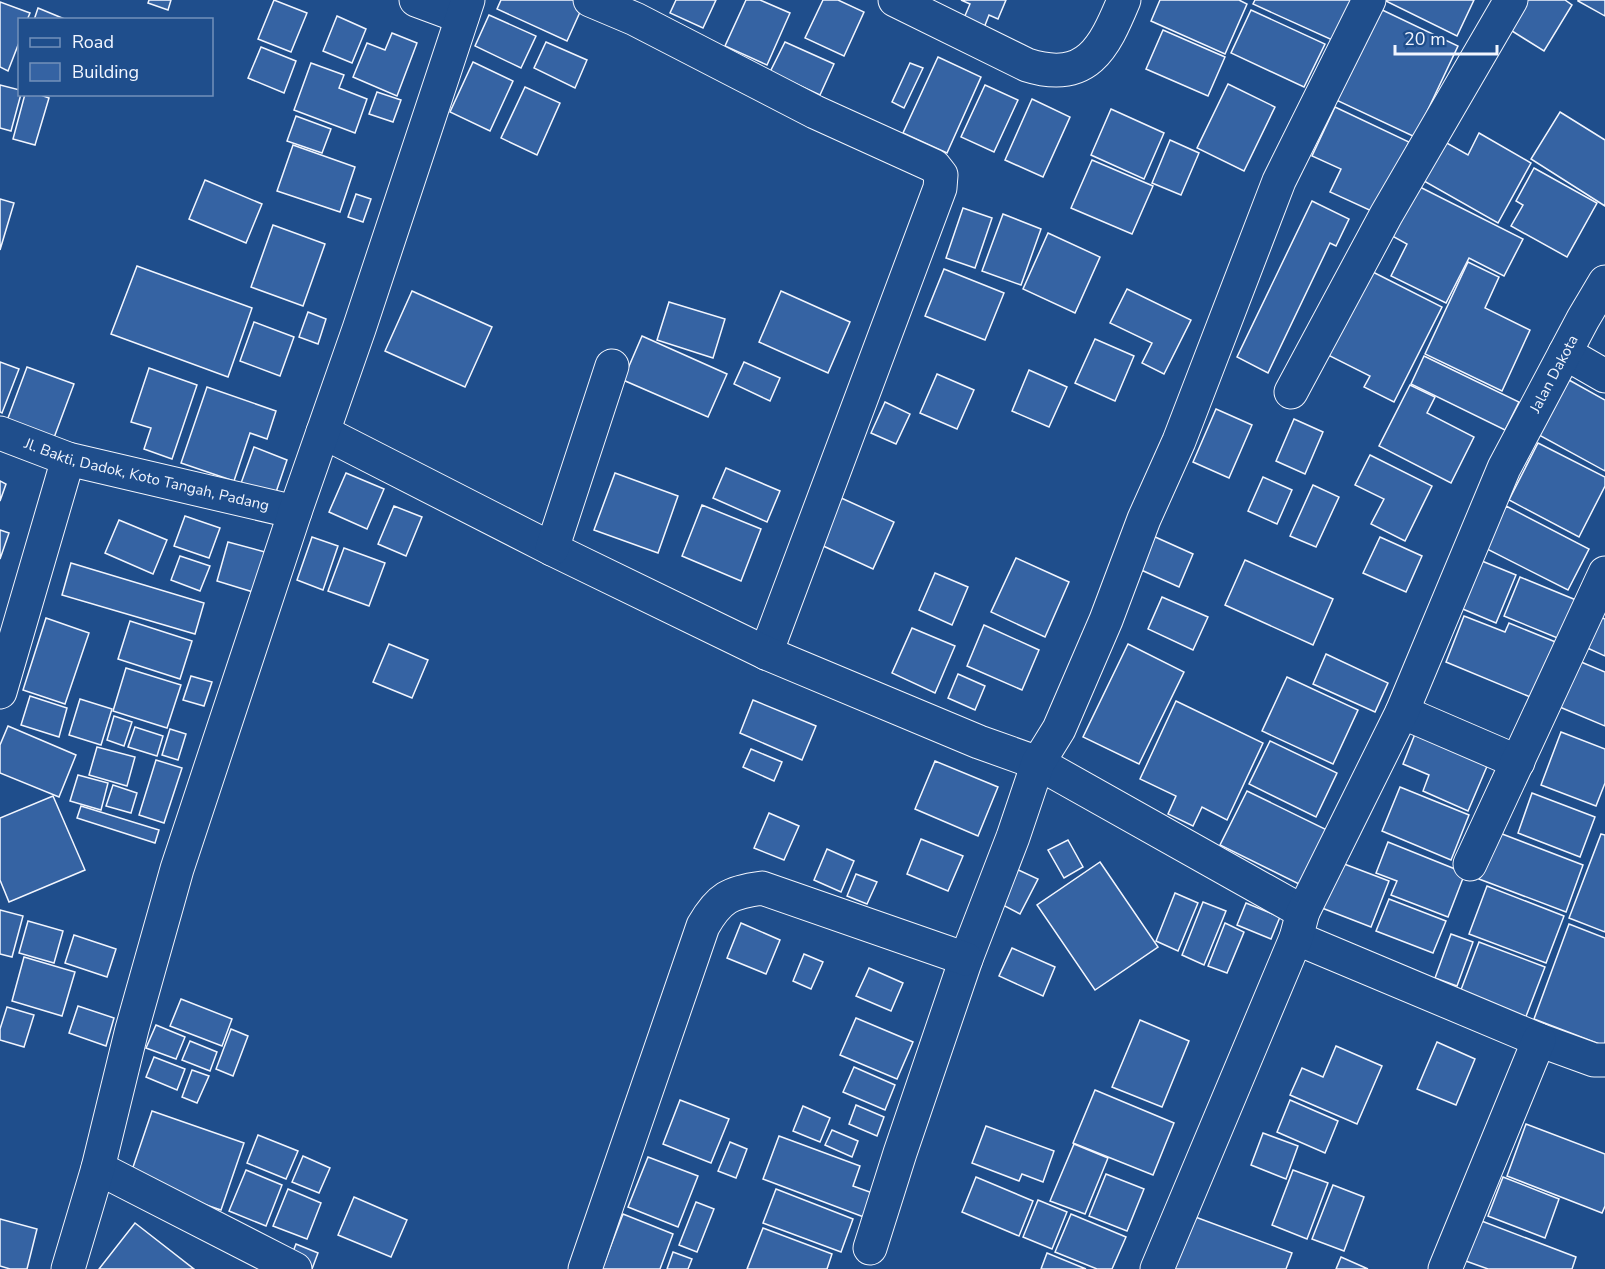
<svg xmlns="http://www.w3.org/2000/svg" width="1605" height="1269" font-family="'Nunito Sans',sans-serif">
<rect width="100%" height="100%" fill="#1f4e8c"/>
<g fill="#3563a3" stroke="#f2f6ff" stroke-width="1.5">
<polygon points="149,0 171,0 168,10 148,3"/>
<polygon points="274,0 307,13 291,52 258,39"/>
<polygon points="501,0 582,0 585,1 567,41 497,9"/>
<polygon points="676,0 716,0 703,28 670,13"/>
<polygon points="746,0 760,0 790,13 767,65 725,46"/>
<polygon points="823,0 838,0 864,12 844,56 805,38"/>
<polygon points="961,0 1006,0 998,19 989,15 982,33 961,25 970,4"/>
<polygon points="1160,0 1239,0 1247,4 1225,54 1151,21"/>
<polygon points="1255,0 1357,0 1339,43 1253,4"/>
<polygon points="1384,0 1474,0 1457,36"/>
<polygon points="1520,0 1565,0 1572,5 1544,51 1504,26"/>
<polygon points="1605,0 1605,16 1578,1 1578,0"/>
<polygon points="0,2 30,13 27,20 20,20 20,40 8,71 0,67"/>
<polygon points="1376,7 1458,46 1415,137 1334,99"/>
<polygon points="38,8 67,20 34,20"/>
<polygon points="1251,10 1325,44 1304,87 1231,53"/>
<polygon points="489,15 536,36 521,68 475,46"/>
<polygon points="337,16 366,29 352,63 323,51"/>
<polygon points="1163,30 1225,57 1208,96 1146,69"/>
<polygon points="392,33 417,43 397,96 353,77 367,43 385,50"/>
<polygon points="546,42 587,60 575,88 534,68"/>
<polygon points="785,42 834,64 820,95 770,72"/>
<polygon points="261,47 296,61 284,93 248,78"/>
<polygon points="938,57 981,77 947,153 903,133"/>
<polygon points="473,62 513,81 490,131 450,112"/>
<polygon points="311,63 344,75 339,88 367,99 355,133 294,110"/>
<polygon points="910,63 923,68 904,108 892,102"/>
<polygon points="1228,84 1275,107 1244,171 1197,148"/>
<polygon points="0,85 20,90 21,94 11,131 0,128"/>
<polygon points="985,85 1018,100 994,152 961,137"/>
<polygon points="525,87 560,103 537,155 501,138"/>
<polygon points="377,92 401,100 393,122 369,114"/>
<polygon points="25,94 38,94 49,98 35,145 13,139"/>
<polygon points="1032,99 1070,117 1043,177 1005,160"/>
<polygon points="1335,107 1409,142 1376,213 1330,192 1341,169 1312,156"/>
<polygon points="1111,109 1164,133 1144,179 1091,155"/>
<polygon points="1560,112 1605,140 1605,206 1531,159"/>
<polygon points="296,116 331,129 322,153 287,141"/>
<polygon points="1479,133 1531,163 1498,223 1424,181 1445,142 1468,155"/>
<polygon points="1170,140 1199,153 1181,195 1152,183"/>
<polygon points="293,145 355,167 340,212 277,191"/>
<polygon points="1092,160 1153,186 1132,234 1071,208"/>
<polygon points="1534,168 1597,203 1567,257 1511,226 1523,205 1516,201"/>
<polygon points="205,180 262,204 246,243 189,219"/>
<polygon points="1410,182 1523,239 1504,276 1469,258 1446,303 1391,276 1407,244 1385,232"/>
<polygon points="356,194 371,199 363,222 348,217"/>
<polygon points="0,199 14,203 0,250"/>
<polygon points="1312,201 1349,219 1336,246 1330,243 1268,373 1237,357"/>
<polygon points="963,208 992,218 975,268 946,258"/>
<polygon points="1003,214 1041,229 1021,285 982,271"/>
<polygon points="273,225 325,244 303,306 251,287"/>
<polygon points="1048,233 1100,257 1075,313 1023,289"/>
<polygon points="1468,262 1499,277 1485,308 1530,330 1502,391 1425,354"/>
<polygon points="137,266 252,308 228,377 111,334"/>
<polygon points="1365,268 1442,307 1394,402 1364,387 1370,376 1322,352"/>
<polygon points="944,269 1004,293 985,340 925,316"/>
<polygon points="1127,289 1191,320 1164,374 1142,363 1152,343 1110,323"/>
<polygon points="412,291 492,327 465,387 385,351"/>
<polygon points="781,291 850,322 828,373 759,342"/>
<polygon points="669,302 725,319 713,358 657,340"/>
<polygon points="308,312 326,319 318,344 299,337"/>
<polygon points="254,322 294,337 280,376 240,361"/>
<polygon points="642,336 727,374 708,417 623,380"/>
<polygon points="1095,339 1134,356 1115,401 1075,383"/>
<polygon points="1424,356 1519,402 1505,430 1411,384"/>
<polygon points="0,362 19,369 2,413 0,412"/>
<polygon points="744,362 780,378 770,401 734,384"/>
<polygon points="27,367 74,384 52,443 5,426"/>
<polygon points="149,368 197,385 172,459 144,449 151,428 131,422"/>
<polygon points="1029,370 1067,387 1049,427 1012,411"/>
<polygon points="937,374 974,390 957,429 920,413"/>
<polygon points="1569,380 1605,400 1605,471 1539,435"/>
<polygon points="1410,385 1435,397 1427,413 1474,437 1451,483 1379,446"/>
<polygon points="207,387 276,411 267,439 250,433 234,481 181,463"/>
<polygon points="885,402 910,414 896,444 871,433"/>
<polygon points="1216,409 1252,425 1229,478 1193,462"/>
<polygon points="1294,419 1323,432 1305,474 1276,461"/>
<polygon points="1538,443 1605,477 1605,486 1579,537 1509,500"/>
<polygon points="254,447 287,460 274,498 240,486"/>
<polygon points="1370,455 1432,486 1405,541 1371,524 1384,499 1355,485"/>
<polygon points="726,468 780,491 767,522 713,498"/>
<polygon points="346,473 384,489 367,529 329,512"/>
<polygon points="615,473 678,496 658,553 594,530"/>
<polygon points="1263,477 1292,490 1277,524 1248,511"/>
<polygon points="0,481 6,484 0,501"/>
<polygon points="1313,485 1339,497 1316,547 1290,536"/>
<polygon points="839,497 894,522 873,569 819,544"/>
<polygon points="702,505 761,529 741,581 682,556"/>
<polygon points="394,506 422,517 406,556 378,544"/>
<polygon points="1506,506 1589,549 1568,590 1485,548"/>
<polygon points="185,516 220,528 209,558 174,546"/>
<polygon points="119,520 167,540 153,574 105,553"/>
<polygon points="0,530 9,533 0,559"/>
<polygon points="1153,536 1193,554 1179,587 1139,569"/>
<polygon points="312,537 338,546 323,590 297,580"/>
<polygon points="1380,537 1422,556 1406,592 1363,573"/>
<polygon points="228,542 265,552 253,592 217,581"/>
<polygon points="344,548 385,563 369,606 328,591"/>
<polygon points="180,556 210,566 200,591 171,580"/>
<polygon points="1016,558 1069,582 1045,637 991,612"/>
<polygon points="1477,559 1516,575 1496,623 1458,607"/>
<polygon points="1245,560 1333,599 1313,645 1225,605"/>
<polygon points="71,563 204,603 195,634 62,595"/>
<polygon points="935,573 968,587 952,625 919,610"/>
<polygon points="1520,577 1576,600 1560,639 1504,616"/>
<polygon points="1162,597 1208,617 1193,650 1148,629"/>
<polygon points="1596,615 1605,619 1605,656 1583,646"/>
<polygon points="1464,616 1505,632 1509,623 1558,643 1535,699 1446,662"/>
<polygon points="46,618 89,633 65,704 23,690"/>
<polygon points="130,621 192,641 180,679 118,659"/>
<polygon points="984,625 1039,650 1022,690 967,666"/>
<polygon points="912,628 955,646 935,693 892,673"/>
<polygon points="389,644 428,660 412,698 373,682"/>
<polygon points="1128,644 1184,672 1139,764 1083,737"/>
<polygon points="1326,654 1388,683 1375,712 1313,684"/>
<polygon points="1574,659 1605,672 1605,726 1555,705"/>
<polygon points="126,668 181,685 167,728 113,711"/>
<polygon points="958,674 985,686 975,710 948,698"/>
<polygon points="191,676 212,682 204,706 183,700"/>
<polygon points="1287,677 1358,710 1333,764 1262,731"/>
<polygon points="30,696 67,708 59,737 21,725"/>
<polygon points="80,699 112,709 101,745 69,735"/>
<polygon points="753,700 816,726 802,760 740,733"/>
<polygon points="1176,701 1263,743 1227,820 1202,807 1193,826 1168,814 1176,796 1140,779"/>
<polygon points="114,716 132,722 124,746 107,740"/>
<polygon points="8,726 76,755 59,797 0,773 0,745"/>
<polygon points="135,727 163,736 157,756 128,747"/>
<polygon points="170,729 186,734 178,760 162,755"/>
<polygon points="1561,732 1605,749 1605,783 1596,806 1541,785"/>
<polygon points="1415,734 1488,764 1468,811 1423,791 1429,775 1403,764"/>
<polygon points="1270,741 1337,773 1316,817 1249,784"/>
<polygon points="97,747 135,757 127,786 89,775"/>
<polygon points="751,749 782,762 774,781 743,767"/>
<polygon points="156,760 182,768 164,823 139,815"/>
<polygon points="935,761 998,787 978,836 915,809"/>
<polygon points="78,775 108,783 101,810 70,801"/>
<polygon points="113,785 137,793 131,813 106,806"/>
<polygon points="1400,787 1469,815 1451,860 1382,831"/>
<polygon points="1247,791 1327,830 1301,885 1220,845"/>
<polygon points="1532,793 1595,817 1580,857 1518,833"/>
<polygon points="53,796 85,870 9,902 0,880 0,818"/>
<polygon points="81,806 159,830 155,843 77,818"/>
<polygon points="769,813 799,826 784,860 754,848"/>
<polygon points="1497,832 1583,865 1566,912 1479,879"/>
<polygon points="1601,834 1605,835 1605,932 1569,918"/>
<polygon points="921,839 963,856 948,891 907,874"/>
<polygon points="1068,840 1083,867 1064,878 1048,850"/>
<polygon points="1388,842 1465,873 1448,917 1391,895 1397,881 1376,873"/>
<polygon points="827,849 854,861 841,892 814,880"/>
<polygon points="1100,862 1158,947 1095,990 1037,905"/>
<polygon points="1339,862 1389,881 1371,927 1322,908"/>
<polygon points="1014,868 1038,879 1020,914 997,902"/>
<polygon points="856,874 877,882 867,904 847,896"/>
<polygon points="1487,886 1564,916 1546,963 1469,934"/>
<polygon points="1175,893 1198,903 1178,951 1156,941"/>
<polygon points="1389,899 1446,921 1433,953 1376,931"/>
<polygon points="1203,902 1226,911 1204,965 1182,955"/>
<polygon points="1246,903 1280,917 1271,939 1237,925"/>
<polygon points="0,910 23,916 12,957 0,954"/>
<polygon points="28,921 63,931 54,963 19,953"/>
<polygon points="741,923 780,940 766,974 727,958"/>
<polygon points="1225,923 1244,932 1227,973 1208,966"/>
<polygon points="1569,924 1605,938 1605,1046 1534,1019"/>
<polygon points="1451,934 1473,942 1457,986 1435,978"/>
<polygon points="74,935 116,949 107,977 65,963"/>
<polygon points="1479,942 1545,967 1525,1019 1459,995"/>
<polygon points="1012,948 1055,967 1043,996 999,976"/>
<polygon points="804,954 823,962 811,989 793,981"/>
<polygon points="24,957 75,972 62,1016 12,1001"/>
<polygon points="869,968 903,983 891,1011 856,996"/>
<polygon points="181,999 232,1019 222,1046 170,1026"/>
<polygon points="78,1006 114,1018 106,1046 69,1033"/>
<polygon points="7,1007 34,1015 24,1047 0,1040 0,1029"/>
<polygon points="856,1018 913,1042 897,1079 840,1055"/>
<polygon points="1140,1020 1189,1041 1162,1107 1112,1087"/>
<polygon points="156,1025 185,1037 176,1059 146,1048"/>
<polygon points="231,1029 248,1036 233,1076 216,1069"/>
<polygon points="190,1041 217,1052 210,1071 182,1060"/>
<polygon points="1437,1042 1475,1059 1456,1105 1417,1089"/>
<polygon points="1336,1046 1382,1066 1357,1124 1290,1095 1302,1068 1323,1077"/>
<polygon points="154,1057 185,1069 177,1090 146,1077"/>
<polygon points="854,1067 895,1085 885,1110 843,1092"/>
<polygon points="192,1070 209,1076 197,1103 182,1097"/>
<polygon points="1095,1090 1174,1123 1153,1175 1073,1143"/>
<polygon points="680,1100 729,1119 711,1163 663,1144"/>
<polygon points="1290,1100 1338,1121 1325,1153 1277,1132"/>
<polygon points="856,1105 884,1117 877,1136 849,1124"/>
<polygon points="803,1106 830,1118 820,1142 793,1131"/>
<polygon points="152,1111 244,1143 221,1210 129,1179"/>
<polygon points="1526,1124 1605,1154 1605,1206 1602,1213 1507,1176"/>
<polygon points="986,1126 1054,1151 1043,1182 1022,1174 1019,1181 972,1163"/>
<polygon points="832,1130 858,1141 852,1157 825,1145"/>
<polygon points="1263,1133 1298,1146 1286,1179 1251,1165"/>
<polygon points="258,1135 298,1151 286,1179 247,1163"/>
<polygon points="779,1136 860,1166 853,1186 878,1195 869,1219 763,1179"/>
<polygon points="730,1142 747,1149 736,1178 718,1171"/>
<polygon points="1074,1144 1108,1158 1085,1214 1050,1201"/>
<polygon points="303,1156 330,1168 319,1193 292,1182"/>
<polygon points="648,1157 698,1176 678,1227 628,1207"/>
<polygon points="246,1170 282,1185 266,1226 229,1211"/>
<polygon points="1293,1170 1328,1183 1307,1239 1272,1225"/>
<polygon points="1106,1174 1144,1189 1127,1231 1089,1216"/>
<polygon points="976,1177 1033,1201 1019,1236 962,1212"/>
<polygon points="1503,1177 1559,1199 1545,1238 1488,1216"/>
<polygon points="1333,1185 1364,1197 1344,1251 1312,1239"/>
<polygon points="288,1189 321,1203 307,1239 273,1226"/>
<polygon points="776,1189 853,1219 841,1252 763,1223"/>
<polygon points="354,1197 407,1220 391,1257 338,1235"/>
<polygon points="1038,1200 1067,1212 1052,1249 1023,1237"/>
<polygon points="696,1202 714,1209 697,1252 679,1245"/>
<polygon points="623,1214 673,1234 660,1269 602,1269"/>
<polygon points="1071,1214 1126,1237 1112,1269 1097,1269 1055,1252"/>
<polygon points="1190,1215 1292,1253 1286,1269 1176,1269 1171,1267"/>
<polygon points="0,1219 37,1229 27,1269 10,1269 0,1266"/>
<polygon points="1479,1220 1576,1257 1572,1269 1488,1269 1463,1260"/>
<polygon points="135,1223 194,1269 99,1269"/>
<polygon points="763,1228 832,1254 827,1269 747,1269"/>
<polygon points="296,1244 318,1253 312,1269 306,1269 289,1262"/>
<polygon points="673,1252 692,1259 688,1269 667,1269"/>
<polygon points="1047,1253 1086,1269 1041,1269"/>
<polygon points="1341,1257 1368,1269 1336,1269"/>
</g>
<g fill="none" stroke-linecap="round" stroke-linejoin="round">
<defs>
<g id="minor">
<polyline points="416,0 462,17"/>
<polyline points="590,0 635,19 815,112 934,166 941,175 940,188 766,653"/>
<path d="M895,0L1027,65C1087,84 1104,48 1124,0"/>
<polyline points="1565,353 1605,376"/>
<polyline points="1291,392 1386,215 1511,0"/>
<polyline points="323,432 552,549 766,653 979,742 1038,763 1303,912"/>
<path id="s1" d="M0,433L68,459L295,512"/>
<polyline points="552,549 612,366"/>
<polyline points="0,692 68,459"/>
<polyline points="1402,712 1518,762"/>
<polyline points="1470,864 1605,573"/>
<polyline points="1296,938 1539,1040 1594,1060 1605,1060"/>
<polyline points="98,1168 295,1269"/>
<polyline points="870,1248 900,1153 966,959 1013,837 1038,763 1059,729 1106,620 1144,519 1179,441 1279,181 1369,0"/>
<polyline points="68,1269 98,1168 132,1029 177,869 295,512 359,329 468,0"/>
<path d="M585,1269L703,926C719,898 730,892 762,888L966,959"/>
<path id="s2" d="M1157,1269L1296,938L1303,912L1402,712L1504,468L1583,319L1605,282"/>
<polyline points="1445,1269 1539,1040"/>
</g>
</defs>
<use href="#minor" stroke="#f2f6ff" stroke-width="35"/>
<use href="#minor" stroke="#1f4e8c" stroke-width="33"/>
</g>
<g text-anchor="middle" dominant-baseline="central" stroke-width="4.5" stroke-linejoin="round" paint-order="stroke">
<g font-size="15" fill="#f2f6ff" stroke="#1f4e8c">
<text stroke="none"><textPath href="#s2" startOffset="980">Jalan Dakota</textPath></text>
<text stroke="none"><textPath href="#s1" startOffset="153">Jl. Bakti, Dadok, Koto Tangah, Padang</textPath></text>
</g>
</g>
<rect x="18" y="18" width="195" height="78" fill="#1f4e8c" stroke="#7391ba" stroke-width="1.5"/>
<rect x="30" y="38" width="30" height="9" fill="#1f4e8c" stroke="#7391ba" stroke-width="1.5"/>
<text x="72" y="48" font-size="18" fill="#f2f6ff">Road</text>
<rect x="30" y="63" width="30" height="18" fill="#3563a3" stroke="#7391ba" stroke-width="1.5"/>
<text x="72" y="78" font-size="18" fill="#f2f6ff">Building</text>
<path d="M1395 45v9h102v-9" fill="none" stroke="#f2f6ff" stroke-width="3"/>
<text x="1404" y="45" font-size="18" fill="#f2f6ff" stroke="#1f4e8c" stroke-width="4.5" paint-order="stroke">20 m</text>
</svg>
